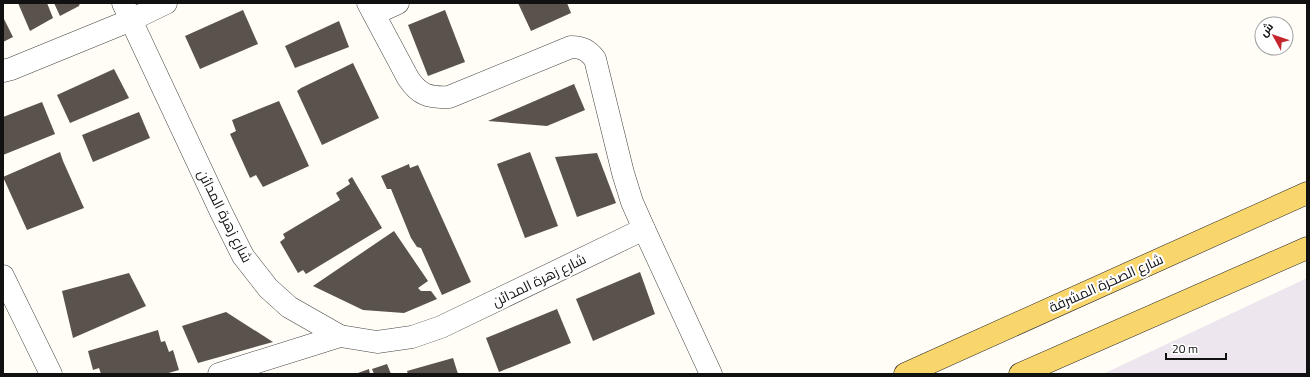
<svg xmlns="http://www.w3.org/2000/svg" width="1310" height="377" font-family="Georgia,Cairo,serif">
<rect width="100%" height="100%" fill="#fffdf5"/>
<polygon fill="#eee6ef" points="1307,278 1307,374 1103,374"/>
<g fill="#5a524d">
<polygon points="18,3 47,3 53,18 30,31"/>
<polygon points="54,3 80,3 79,6 60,16"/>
<polygon points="518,3 567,3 571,13 531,31"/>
<polygon points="243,10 258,44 200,69 185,36"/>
<polygon points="445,10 465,62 428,76 408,25"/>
<polygon points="3,17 13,37 3,42"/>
<polygon points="339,21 349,47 295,68 285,46"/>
<polygon points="353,63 379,118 322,145 297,91 301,88"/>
<polygon points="114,69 129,98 70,123 57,95"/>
<polygon points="574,84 585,110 547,126 488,121"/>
<polygon points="279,101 309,166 263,187 256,175 250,178 230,134 236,131 232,120"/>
<polygon points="42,102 55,134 3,155 3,117"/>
<polygon points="139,112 150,138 93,162 82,135"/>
<polygon points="60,152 63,161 84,208 27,230 3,177"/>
<polygon points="530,152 558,226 525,238 497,164"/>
<polygon points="597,153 616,203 577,217 555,157"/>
<polygon points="409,164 410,168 418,165 471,282 442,295 421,248 417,247 411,238 391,189 387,189 381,176"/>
<polygon points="352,177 382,228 306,274 303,270 298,273 280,242 285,238 283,234 340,200 336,193 350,184 348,180"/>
<polygon points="394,231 428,281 418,288 421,291 431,291 437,299 404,313 363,310 313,286"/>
<polygon points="640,272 655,314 593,341 576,299"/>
<polygon points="129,273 146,306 73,338 62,291"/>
<polygon points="557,309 571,343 499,372 486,338"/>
<polygon points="226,312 273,342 198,363 182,326"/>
<polygon points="158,330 161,342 165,341 169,352 173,350 179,370 165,374 101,374 99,368 93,370 88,351"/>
<polygon points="453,358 458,374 408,374 407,371"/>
<polygon points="387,364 391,374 374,374 372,369"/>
<polygon points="369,369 370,374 355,374"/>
</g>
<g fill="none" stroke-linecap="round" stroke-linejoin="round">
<defs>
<g id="minor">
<polyline points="123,3 221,212 243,256 268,288 289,307 340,336 377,342 412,337 441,327 644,229"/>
<path d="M368,3L408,78C419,95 429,98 449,97L571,47C582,47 588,50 595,59L623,173L632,202L644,229L711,374"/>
<polyline points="374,14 398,3"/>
<polyline points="3,71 11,69 131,20 166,3"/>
<polyline points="3,276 51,374"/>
<polyline points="219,374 340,336"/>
</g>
<g id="major">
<polyline points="905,374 1307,193"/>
<polyline points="1020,374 1307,248"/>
</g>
</defs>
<use href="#minor" stroke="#444" stroke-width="23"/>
<use href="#major" stroke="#222" stroke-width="23"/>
<use href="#minor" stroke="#fff" stroke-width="22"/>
<use href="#major" stroke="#f9d66b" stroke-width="22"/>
</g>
<g text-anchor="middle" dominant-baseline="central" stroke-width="4" stroke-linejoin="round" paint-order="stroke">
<g font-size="14" fill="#111" stroke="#fff">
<text transform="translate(225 216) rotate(63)">شارع زهرة المدائن</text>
<text transform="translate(539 280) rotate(-26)">شارع زهرة المدائن</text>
<text transform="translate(1106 283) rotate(-24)">شارع الصخرة المشرفة</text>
</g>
</g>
<rect width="1310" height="377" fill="none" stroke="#111111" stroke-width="8"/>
<g transform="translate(1274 36) rotate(310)"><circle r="19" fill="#ffffff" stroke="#a0a0a0"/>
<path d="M0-3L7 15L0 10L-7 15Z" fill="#c4262e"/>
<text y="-6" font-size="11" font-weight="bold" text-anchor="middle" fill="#111111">ش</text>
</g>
<path d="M1166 353v6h60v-6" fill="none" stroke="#111111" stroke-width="2"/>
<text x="1172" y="353" font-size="12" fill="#111111" stroke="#ffffff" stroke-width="3" paint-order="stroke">20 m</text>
</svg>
